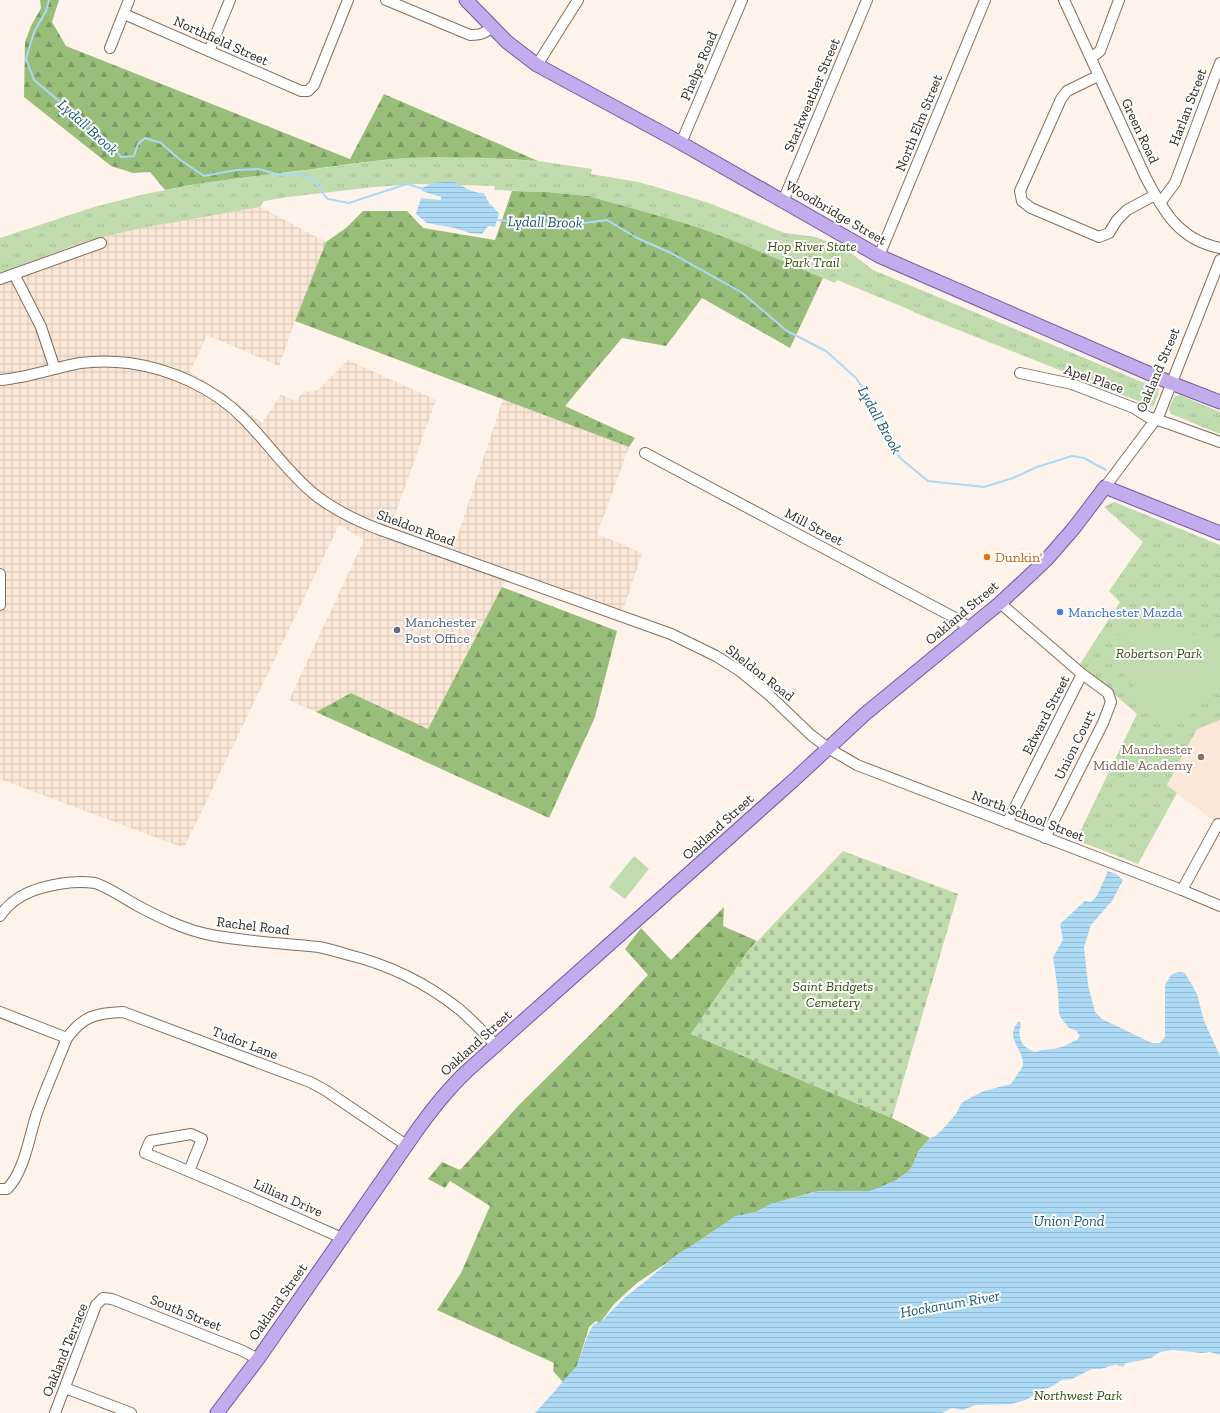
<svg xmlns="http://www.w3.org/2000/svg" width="1220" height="1413" font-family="'Zilla Slab',serif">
<defs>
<pattern id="industrial-grid" width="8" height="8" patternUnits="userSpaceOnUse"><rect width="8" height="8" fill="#fbe7d7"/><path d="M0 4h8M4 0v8" fill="none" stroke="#d7c6b8"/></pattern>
<pattern id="grass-tufts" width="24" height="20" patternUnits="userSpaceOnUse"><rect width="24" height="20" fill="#c0dbad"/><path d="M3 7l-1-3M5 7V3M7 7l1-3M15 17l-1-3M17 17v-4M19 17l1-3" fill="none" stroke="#a5bc94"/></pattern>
<pattern id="forest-firs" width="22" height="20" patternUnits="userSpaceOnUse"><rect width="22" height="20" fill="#98be7a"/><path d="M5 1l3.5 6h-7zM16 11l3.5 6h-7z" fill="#7c9a63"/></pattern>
<pattern id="cemetery-stones" width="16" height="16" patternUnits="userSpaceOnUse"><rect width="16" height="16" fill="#c0dbad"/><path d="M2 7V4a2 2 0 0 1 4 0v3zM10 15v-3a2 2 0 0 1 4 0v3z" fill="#a5bc94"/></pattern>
<pattern id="water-rules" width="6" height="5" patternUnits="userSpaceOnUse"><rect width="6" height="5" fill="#acdaf5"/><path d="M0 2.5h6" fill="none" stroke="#94bbd2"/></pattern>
</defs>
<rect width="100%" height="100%" fill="#fef3ea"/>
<polygon fill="#fbe7d7" points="1220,720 1220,827 1216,822 1167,786 1197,729"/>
<polygon fill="url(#industrial-grid)" points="260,207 326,242 295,321 279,366 207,335 190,372 224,393 262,423 281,395 295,401 304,392 318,390 348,360 436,400 391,526 453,550 503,399 629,447 597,534 642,553 623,610 511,571 502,587 428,729 351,693 316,712 289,700 364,540 339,525 184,848 0,779 0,274 80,243 107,236 142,228"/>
<g fill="url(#grass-tufts)">
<polygon points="457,157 538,161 592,169 591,174 638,182 663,189 709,203 785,233 816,237 847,250 873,270 1159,389 1158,395 1153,407 913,312 913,311 837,280 835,283 737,242 700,228 588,196 547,192 494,190 495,186 417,184 374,187 288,197 264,201 260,207 142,228 107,236 80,243 0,274 0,238 94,207 145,194 202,183 347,165 374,161 407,158"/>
<polygon points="1180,395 1220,412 1220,434 1171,414 1169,409 1174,397"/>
<polygon points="1114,502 1220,545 1220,720 1197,729 1167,785 1177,793 1138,864 1076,840 1137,714 1080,664 1120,602 1109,591 1143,542 1104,507"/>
</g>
<g fill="url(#forest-firs)">
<path d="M40,0H59L52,22L66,46L350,159L384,94L538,161C495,158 451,156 408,158C371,160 333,167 296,171C252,177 208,181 165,190L150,172L133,173L111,166L24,97L25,42L31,26L41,8Z"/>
<polygon points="512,191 547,192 588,196 670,219 700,228 737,242 823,278 790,348 702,298 666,346 622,338 565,406 635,438 629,447 295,321 326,242 346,228 363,211 407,211 423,228 495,240"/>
<polygon points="502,587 617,631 595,717 549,818 316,712 351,693 428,729"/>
<polygon points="724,907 723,926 757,941 748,951 691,1034 892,1118 930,1138 918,1152 913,1165 908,1172 895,1181 883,1186 880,1188 866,1192 823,1191 814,1192 771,1204 756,1212 747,1214 724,1224 637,1283 614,1304 600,1323 596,1321 589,1327 577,1366 563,1382 553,1371 554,1363 437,1310 461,1273 490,1206 450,1181 445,1188 428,1179 442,1162 460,1170 519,1105 621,1004 648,975 625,949 641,928 671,960"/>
</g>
<polygon fill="url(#cemetery-stones)" points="843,851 958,894 892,1118 691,1034 748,951"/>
<g fill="#c0dbad">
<polygon points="1151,626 1177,628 1200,637 1220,654 1220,689 1160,723 1151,720 1110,641 1122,633"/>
<polygon points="1135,738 1150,745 1138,769 1123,762"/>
<polygon points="1153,747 1167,754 1156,778 1141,771"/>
<polygon points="634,856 649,869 625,899 609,887"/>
</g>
<g fill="url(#water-rules)">
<path d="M452,181C462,185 473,194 484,193L489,203L499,213L495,227L488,226L482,234L470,233L454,228L427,223L416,214L421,198L441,200V197L422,191V188L433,183Z"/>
<path d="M1108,871L1116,874L1123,880L1112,901L1091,925L1084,947L1088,985L1095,1012L1102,1019L1152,1043H1160L1165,1037V985L1172,974L1179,972L1185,973L1197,994L1204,1021L1220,1056V1355L1210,1352L1202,1353L1173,1350L1160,1352L1151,1358L1138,1361L1125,1363L1124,1367L1119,1366L1117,1364L1101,1369H1092L1072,1379L1062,1380L1051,1387L1041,1390L1026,1400L1011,1404L976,1405L962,1410L951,1408L942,1413H535L577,1366L587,1337L593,1325L603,1320L624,1298L651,1277L676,1255L701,1240L735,1216L756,1212L771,1204L819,1191H870L895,1181L905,1174L911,1168L920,1149L930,1138L935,1136L942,1130L956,1114L961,1104L966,1100L984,1091L1011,1084L1023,1066C1024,1047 1003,1039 1019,1021L1021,1024C1017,1038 1021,1047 1035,1052L1042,1050L1053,1049L1065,1046L1074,1041L1077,1040L1080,1036L1078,1034L1077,1031L1069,1028L1061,1018L1059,1014L1058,991L1053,957L1063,940L1060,924L1085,901L1091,902L1097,896Z"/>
</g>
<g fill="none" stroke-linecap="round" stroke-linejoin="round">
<g stroke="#acdaf5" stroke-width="2">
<polyline points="49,0 46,11 34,32 26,59 34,80 112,145 121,157 134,156 138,144 145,138 161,143 179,159 204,176 236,170 259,169 279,175 303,175 314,179 325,196 328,199 349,203 407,184 423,189"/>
<polyline points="496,220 569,225 607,220 637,238 671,253 741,292 787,331 826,351 856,378 877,409 900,458 928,481 984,487 1013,478 1037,467 1072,456 1084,458 1106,470"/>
</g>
<defs>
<g id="minor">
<path d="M386,0L470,35C479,35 485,34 491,27"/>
<path d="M1064,0L1145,176C1163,211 1179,240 1220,248"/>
<polyline points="124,14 301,91 308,91 314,85 348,0"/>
<polyline points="110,48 129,0"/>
<polyline points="209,51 230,0"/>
<polyline points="1091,58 1100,51 1119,0"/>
<polyline points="537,65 578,0"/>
<polyline points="1098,76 1067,91 1061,99 1020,191 1022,201 1031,208 1099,237 1109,233 1117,220 1127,210 1155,195"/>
<polyline points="681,143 742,0"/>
<polyline points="783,201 867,0"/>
<polyline points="1160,203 1175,183 1220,63"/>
<polyline points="879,256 985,0"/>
<polyline points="14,274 41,327 55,369"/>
<polyline points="0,279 101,243"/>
<polyline points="1020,373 1072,384 1134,408 1148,417 1170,424 1220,442"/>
<path d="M0,380C27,378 53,368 80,363C95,361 113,361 129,363C171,369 214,388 244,419C268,443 288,473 314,494C334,510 355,520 378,529L671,634L716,656L740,671L767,693L811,735L828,748L857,765L1182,890L1220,906"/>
<polyline points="645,453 957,619 969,628"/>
<polyline points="1105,487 1159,415 1220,260"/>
<polyline points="0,574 0,605"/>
<polyline points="1000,603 1082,674 1108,693 1111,702 1103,723 1045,838"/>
<polyline points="1007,823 1082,674"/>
<polyline points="1182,890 1218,824"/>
<path d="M0,916C10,901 24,893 41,888C59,883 76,880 95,883C106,886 127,900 138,906C161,918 185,930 211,935C247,942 283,943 319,947C329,949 339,952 349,955C390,965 426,983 459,1009C472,1020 484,1033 496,1045"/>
<path d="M0,1012L67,1038C83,1016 96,1013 123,1012L310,1082L325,1090L406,1145"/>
<path d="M189,1171L202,1139L191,1134L150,1141L145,1153C211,1180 277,1209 342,1238"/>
<path d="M0,1189H7C25,1171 29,1136 37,1113C46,1088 57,1063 67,1038"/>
<polyline points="65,1388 131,1413"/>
<polyline points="55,1413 96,1305 103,1298 112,1299 243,1351 258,1359"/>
</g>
<g id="major">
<polyline points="466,0 507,42 537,65 681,143 879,256 1171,383 1220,402"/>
<path d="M217,1413L258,1359L413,1136C429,1113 446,1091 467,1071L795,779L865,714L1000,603L1027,578L1047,559L1074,528L1105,487L1220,533"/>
</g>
</defs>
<use href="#minor" stroke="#846d5a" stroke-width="12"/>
<use href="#major" stroke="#75599d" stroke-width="15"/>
<use href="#minor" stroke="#fff" stroke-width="10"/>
<use href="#major" stroke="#c2acee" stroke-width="13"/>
</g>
<circle fill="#e8710a" stroke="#fff" stroke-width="1.5" cx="987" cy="557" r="4"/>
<circle fill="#3f7fe0" stroke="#fff" stroke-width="1.5" cx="1060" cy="612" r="4"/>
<circle fill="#5c6f8a" stroke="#fff" stroke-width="1.5" cx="397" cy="630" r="4"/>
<circle fill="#8d6e63" stroke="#fff" stroke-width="1.5" cx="1201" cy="757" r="4"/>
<g text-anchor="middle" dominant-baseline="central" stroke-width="4" stroke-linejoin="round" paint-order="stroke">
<g font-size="14" fill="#2f251d" stroke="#fff">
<text transform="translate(221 41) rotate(24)">Northfield Street</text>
<text transform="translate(699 66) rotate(-67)">Phelps Road</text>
<text transform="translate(812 95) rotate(-67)">Starkweather Street</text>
<text transform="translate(1188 107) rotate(-69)">Harlan Street</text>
<text transform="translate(919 123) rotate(-68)">North Elm Street</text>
<text transform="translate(1140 131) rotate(65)">Green Road</text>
<text transform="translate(836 213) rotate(30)">Woodbridge Street</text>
<text transform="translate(1158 370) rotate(-67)">Oakland Street</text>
<text transform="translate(1094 379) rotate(19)">Apel Place</text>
<text transform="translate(814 527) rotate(28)">Mill Street</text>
<text transform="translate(416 528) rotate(20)">Sheldon Road</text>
<text transform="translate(962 613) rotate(-40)">Oakland Street</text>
<text transform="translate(760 673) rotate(38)">Sheldon Road</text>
<text transform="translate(1046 715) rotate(-63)">Edward Street</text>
<text transform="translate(1075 745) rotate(-64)">Union Court</text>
<text transform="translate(1028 816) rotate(21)">North School Street</text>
<text transform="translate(718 827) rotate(-42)">Oakland Street</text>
<text transform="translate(253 926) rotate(7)">Rachel Road</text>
<text transform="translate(245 1043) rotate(21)">Tudor Lane</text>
<text transform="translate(476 1043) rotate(-42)">Oakland Street</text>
<text transform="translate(288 1198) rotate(24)">Lillian Drive</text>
<text transform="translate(278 1302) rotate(-55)">Oakland Street</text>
<text transform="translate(186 1313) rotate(22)">South Street</text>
<text transform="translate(65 1350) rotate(-68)">Oakland Terrace</text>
</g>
<g font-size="14" font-style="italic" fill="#2d4e02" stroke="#fff">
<text x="812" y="246">Hop River State<tspan x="812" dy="16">Park Trail</tspan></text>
<text x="1159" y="653">Robertson Park</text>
<text x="833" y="986">Saint Bridgets<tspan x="833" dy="16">Cemetery</tspan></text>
<text x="1078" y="1395">Northwest Park</text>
</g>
<g font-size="14" fill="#c56008" stroke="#fff" text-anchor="start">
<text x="995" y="557">Dunkin'</text>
</g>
<g font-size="14" fill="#366cbe" stroke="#fff" text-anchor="start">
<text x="1068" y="612">Manchester Mazda</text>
</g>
<g font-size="14" fill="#4e5e75" stroke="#fff" text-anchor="start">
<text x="405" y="622">Manchester<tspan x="405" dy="16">Post Office</tspan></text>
</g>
<g font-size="14" fill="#785e54" stroke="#fff" text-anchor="end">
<text x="1193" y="749">Manchester<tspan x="1193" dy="16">Middle Academy</tspan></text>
</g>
<g font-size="15" font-style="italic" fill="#165674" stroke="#fff">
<text transform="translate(88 127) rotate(42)">Lydall Brook</text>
<text transform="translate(545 222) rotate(1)">Lydall Brook</text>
<text transform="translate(880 420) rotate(61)">Lydall Brook</text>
<text x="1069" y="1221">Union Pond</text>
<text transform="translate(950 1304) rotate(-10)">Hockanum River</text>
</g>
</g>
</svg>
